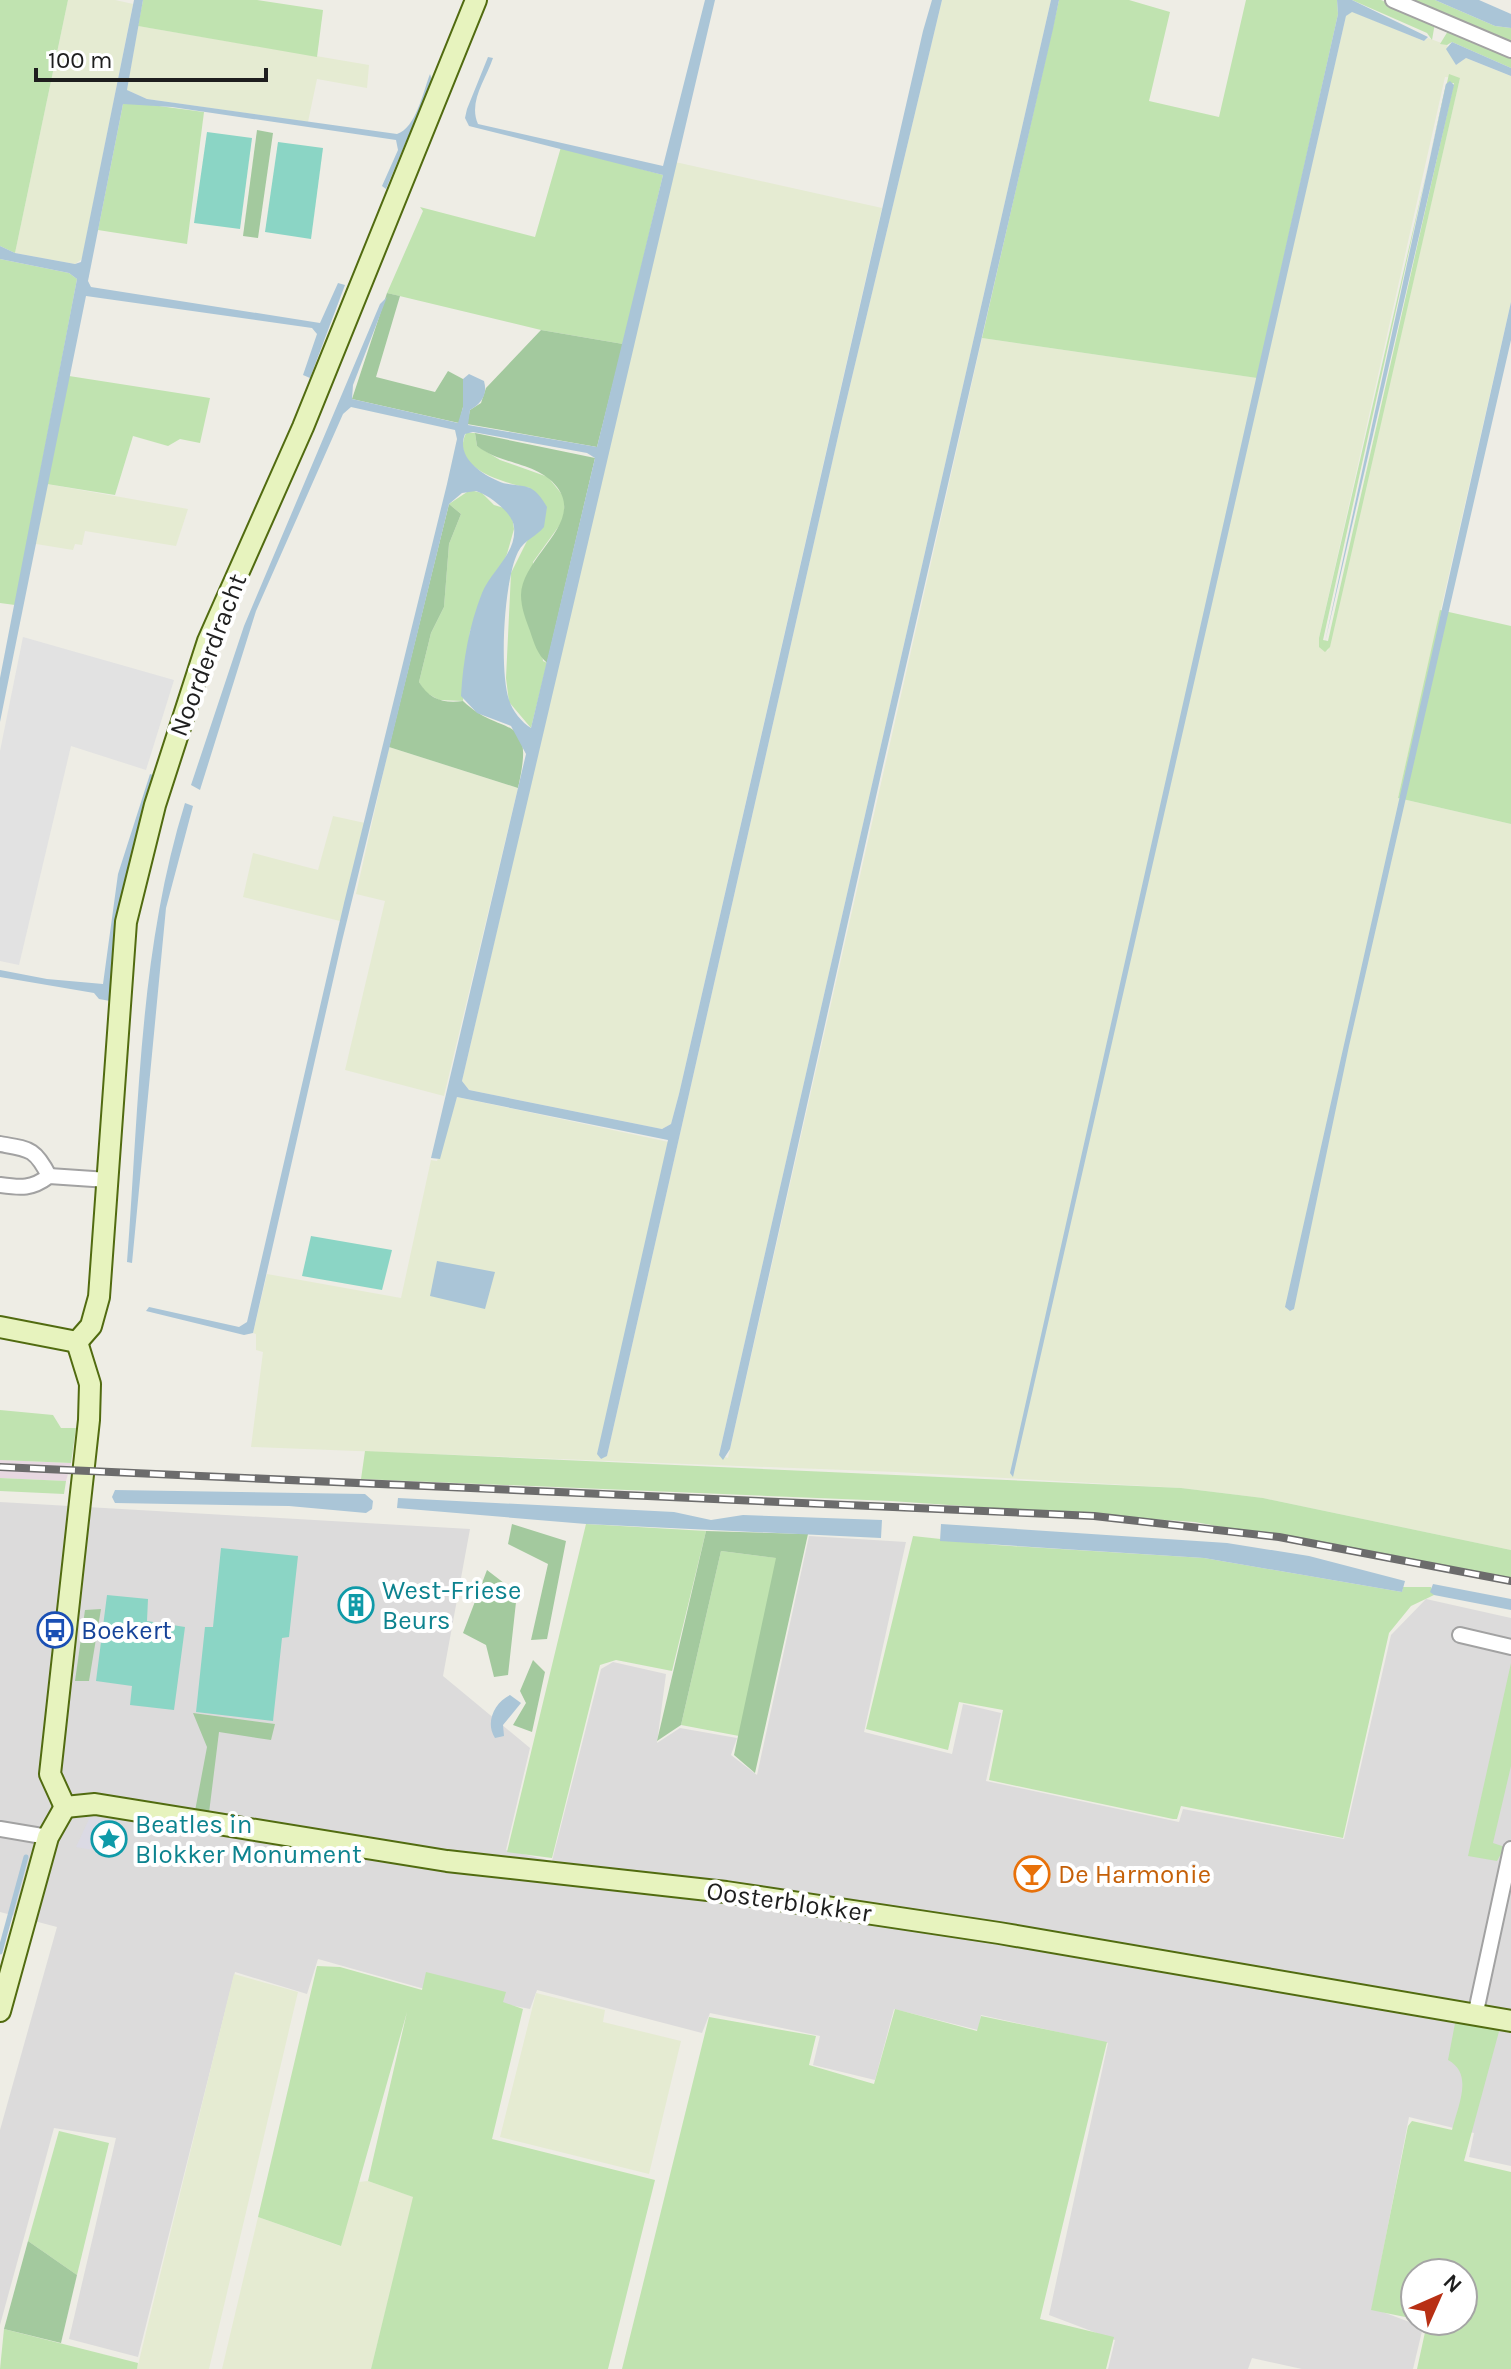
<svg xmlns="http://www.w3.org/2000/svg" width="1511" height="2369" font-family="Karla,sans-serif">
<rect width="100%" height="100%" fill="#eeede5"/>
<polygon fill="#dcdbdb" points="0,1502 470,1529 443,1676 530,1748 506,1850 552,1861 601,1669 613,1662 666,1674 657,1743 680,1728 737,1738 731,1755 757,1775 809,1536 906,1542 864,1732 952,1754 963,1704 1001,1713 986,1781 1179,1822 1183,1809 1344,1839 1391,1635 1426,1599 1511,1618 1511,2166 1469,2157 1474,2133 1409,2117 1372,2308 1423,2327 1413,2369 1302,2369 1252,2358 1248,2369 1108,2369 1115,2340 1049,2315 1108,2043 981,2015 978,2030 894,2009 875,2080 813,2065 820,2036 710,2013 702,2033 537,1990 530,2009 421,1988 318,1959 307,1994 235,1972 138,2357 69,2339 116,2138 54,2128 0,2325 0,2130 57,1927 0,1912"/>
<polygon fill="#e7d8e1" points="0,1460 71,1463 66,1481 0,1478"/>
<g fill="#e5ebd2" fill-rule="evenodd">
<polygon points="68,0 115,0 133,4 82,259 75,264 15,253"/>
<path d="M942,0H1051L719,1455L728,1458L730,1449L982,338L1257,378L1011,1476L1305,194L1346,16L1351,11L1424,41L1428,38L1447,45L1456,65L1466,58L1511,76V302L1398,798L1511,824V1550L1263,1498L1181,1488L896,1472L251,1447L263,1352L256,1350V1334L253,1333L267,1274L401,1298L431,1160L437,1161L457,1097L669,1142L600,1459L607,1456L842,419ZM1445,77L1460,78L1328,651L1319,643V638Z"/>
<polygon points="138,26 369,65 367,88 317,79 308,122 147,99 127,90"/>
<polygon points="675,162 882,208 679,1094 671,1124 662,1129 469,1090 462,1081"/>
<polygon points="47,484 188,509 176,546 85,531 82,545 75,544 73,550 36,544"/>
<polygon points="389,747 518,788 444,1096 345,1070 385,901 356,894"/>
<polygon points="333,816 365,823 340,921 243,897 253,853 318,870"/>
<polygon points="234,1974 298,1992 209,2369 137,2369"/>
<polygon points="536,1993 605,2010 603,2022 681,2041 649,2174 500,2137"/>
<polygon points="368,2181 414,2197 371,2369 222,2369 258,2217 340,2246 359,2182"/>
</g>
<g fill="#c0e3b0" fill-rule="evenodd">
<polygon points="0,0 68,0 15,253 0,246"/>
<polygon points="143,0 257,0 323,10 317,57 138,26"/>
<polygon points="1059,0 1129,0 1170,12 1149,101 1219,117 1246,0 1337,0 1338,14 1257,378 982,338"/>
<polygon points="1352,0 1381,0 1435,23 1432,40 1427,33"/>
<polygon points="1402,0 1435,0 1495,26 1511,28 1511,45"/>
<polygon points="1448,31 1511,54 1511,68 1452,42 1447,45 1440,44"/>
<path d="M1449,74L1460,78L1330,647L1325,652L1319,647V638ZM1454,83L1328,641L1323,640L1446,84Z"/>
<polygon points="129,102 204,112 187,244 98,230 123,104"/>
<polygon points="561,147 663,175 623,344 541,330 387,293 423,211 420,207 535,237"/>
<polygon points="0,259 69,273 77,279 15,605 0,603"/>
<polygon points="69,376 210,398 200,443 180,439 168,446 133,436 115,495 47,484"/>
<path d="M466,433H475L477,446L500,460L548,477L564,497V519L533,562L543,661L547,663L531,728L509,702L506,678L511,573L528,539L530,488C505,483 449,469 466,433Z"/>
<polygon points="470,490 482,493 494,505 504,508 512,516 514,529 507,554 470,631 463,701 439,700 425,692 419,682 431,633 444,607 449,544 461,514 449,504"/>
<polygon points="1440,610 1511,626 1511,824 1398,798"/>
<polygon points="0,1410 53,1415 61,1428 76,1428 71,1463 0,1460"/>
<polygon points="365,1451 1181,1488 1263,1498 1511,1550 1511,1580 1195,1522 891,1501 361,1479"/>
<polygon points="0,1478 66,1481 64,1494 0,1491"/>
<polygon points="586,1524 706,1531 672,1671 616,1660 600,1665 552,1858 507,1852"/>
<polygon points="913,1536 996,1545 1204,1558 1402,1592 1403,1587 1431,1587 1434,1595 1411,1606 1389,1633 1343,1838 1181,1806 1177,1819 1173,1819 989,1780 1003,1710 959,1702 948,1750 866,1729"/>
<polygon points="721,1551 777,1558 739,1736 681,1725"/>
<polygon points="1511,1663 1511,1766 1493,1843 1505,1847 1497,1861 1468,1856"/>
<polygon points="317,1966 340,1967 422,1990 426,1972 506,1992 503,2002 523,2009 492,2139 655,2180 608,2369 371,2369 413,2197 368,2181 407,2012 341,2246 258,2217"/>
<polygon points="895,2009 977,2031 981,2016 1107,2042 1040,2319 1114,2337 1106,2369 622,2369 709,2017 816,2036 809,2065 874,2084"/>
<path d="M1456,2018L1501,2024L1464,2161L1511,2172V2369H1417L1427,2323L1422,2321H1463V2273H1415V2319L1371,2310L1408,2126L1412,2121L1452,2130C1458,2105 1474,2074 1448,2060Z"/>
<polygon points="59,2131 109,2143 77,2275 28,2241"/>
<polygon points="4,2329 138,2363 137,2369 0,2369"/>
</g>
<g fill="#a3c99e">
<polygon points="257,130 273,133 258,238 243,236"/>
<polygon points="387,293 400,296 376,377 435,392 448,371 463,379 463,407 459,423 352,399"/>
<polygon points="541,330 623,344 597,447 467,424 470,410 481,403 486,388"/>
<path d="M475,433L595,458L547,663C537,654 534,643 530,631C526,620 521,608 521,595C522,556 585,524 557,487C538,462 501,465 477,446Z"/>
<path d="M449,504L461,514L449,544L444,607L431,633L419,682C429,699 444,704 463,701C504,740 536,709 518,788L389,747Z"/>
<polygon points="512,1524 566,1541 547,1639 531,1640 548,1564 508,1544"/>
<polygon points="706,1531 808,1534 755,1773 734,1755 776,1558 721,1551 681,1725 657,1741"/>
<polygon points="487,1570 517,1593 508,1675 494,1677 486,1645 463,1633"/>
<polygon points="101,1609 89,1681 75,1681 85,1610"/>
<polygon points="533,1660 545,1672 532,1732 513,1725 526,1703 520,1691"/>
<polygon points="193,1713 275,1724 271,1740 219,1732 209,1813 195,1811 207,1747"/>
<polygon points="28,2241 77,2275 61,2343 4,2329"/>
</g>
<g fill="#8bd5c5">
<polygon points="207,132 252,138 240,229 194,223"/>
<polygon points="278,142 323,148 311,239 265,232"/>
<polygon points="311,1236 392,1250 382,1290 302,1276"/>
<polygon points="221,1548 298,1556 289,1637 282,1638 273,1721 196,1712 205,1627 213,1627"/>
<polygon points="107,1595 148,1599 147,1621 185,1627 174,1710 130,1705 132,1686 96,1681"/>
</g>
<polygon fill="#e2e2e2" points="23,637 174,680 146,770 71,746 19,965 0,961 0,751"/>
<polygon fill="#dbdae4" points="90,1817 119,1822 114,1854 76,1847"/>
<g fill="#aac5d7" fill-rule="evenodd">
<path d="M134,0H143L127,90L147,99L397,134C416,128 423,92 430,74L432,80L386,189L382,186L398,150L396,140L172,107L123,104L88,281L91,287L320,323L338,283L345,285L310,378L303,375L317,334L312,328L86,296L0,722V678L77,279L69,273L0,259V246L15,253L75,264L81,262Z"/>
<path d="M705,0H715L462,1081L469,1090L662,1129L671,1124L679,1094L923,31L932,0H942L842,419L607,1456L601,1459L597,1454L668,1140L457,1097L440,1159L431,1158L526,754L511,726L477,713L461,696C463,661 469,626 482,593C491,571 517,553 514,527C513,513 489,495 476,491L462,493L449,504L342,941L253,1333L244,1335L146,1311L149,1307L239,1327L247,1322L344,903L447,484L457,439L455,430L351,407L343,414L256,611L200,790L191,785L244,626L380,304L387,297L353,385L352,399L458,423L463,407V379L469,374L484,381C488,395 481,404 470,410L468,425L597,447L663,175L469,126L465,118L467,109L488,57L493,58C486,79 468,102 478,124L663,166ZM473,432L587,453L595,458L531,728C522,723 512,710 509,700C499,670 504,580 518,552C525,539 536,537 544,527L547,507C543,500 537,491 530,488C520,484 508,486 498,481C479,473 456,456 465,434Z"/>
<polygon points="1051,0 1059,0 1053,29 882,770 730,1449 723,1460 719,1455"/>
<polygon points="1337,0 1352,0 1428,37 1424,41 1352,12 1346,16 1013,1477 1010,1473 1338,14"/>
<polygon points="1435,0 1479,0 1511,14 1511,28 1495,26"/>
<polygon points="1452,42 1511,68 1511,76 1466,58 1456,65 1446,49"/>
<polygon points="1450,81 1454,85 1325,642 1446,84"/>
<polygon points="1511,302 1511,340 1349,1046 1294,1309 1290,1311 1285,1307"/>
<polygon points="150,774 156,776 123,889 110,1001 99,999 94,993 0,977 0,970 47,979 103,984 118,874"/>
<path d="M185,803L193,806L166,908L132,1263L127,1262C139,1108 139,951 185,803Z"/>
<polygon points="437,1261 495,1272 485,1309 430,1296"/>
<polygon points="115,1490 365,1494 373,1501 372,1509 366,1513 289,1506 115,1503 112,1497"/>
<polygon points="398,1498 674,1512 711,1520 743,1515 882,1520 881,1538 586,1524 397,1508"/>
<polygon points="941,1524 1227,1543 1309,1556 1405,1581 1402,1592 1204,1558 940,1541"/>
<polygon points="1433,1584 1511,1599 1511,1610 1434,1595 1430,1592"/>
<path d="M510,1695L521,1703L503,1725L504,1736L495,1738C485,1723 494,1703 510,1695Z"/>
</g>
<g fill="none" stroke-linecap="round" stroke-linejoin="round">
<polyline stroke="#aac5d7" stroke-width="5" points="0,1952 26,1857"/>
<defs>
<g id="street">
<polyline points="1393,0 1511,50"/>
<path d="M0,1144C29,1149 35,1148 49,1176"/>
<path d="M0,1185C21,1188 32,1189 49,1176L108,1180"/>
<polyline points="1460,1635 1511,1647"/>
<polyline points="0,1829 48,1837"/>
<polyline points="1475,2016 1511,1849"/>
</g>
<g id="secondary">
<polyline points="0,1327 77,1342"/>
<polyline points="77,1342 91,1326 99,1297 126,922 155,805 208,641 303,427 476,0"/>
<polyline points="65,1807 95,1804 447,1861 726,1892 999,1933 1511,2021"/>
<polyline points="65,1807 50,1774 89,1420 90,1384 77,1342"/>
<polyline points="0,2011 48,1837 65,1807"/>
</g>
</defs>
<use href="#street" stroke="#a2a2a2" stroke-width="18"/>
<use href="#secondary" stroke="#516b10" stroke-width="24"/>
<use href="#street" stroke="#fff" stroke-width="14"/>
<use href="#secondary" stroke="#e7f3be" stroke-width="20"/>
<defs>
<polyline id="rail" points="0,1467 1094,1516 1279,1537 1511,1581"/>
</defs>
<use href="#rail" stroke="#6c6c6c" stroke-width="8"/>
<use href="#rail" stroke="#fff" stroke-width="5" stroke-dasharray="15" stroke-linecap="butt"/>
</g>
<defs>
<symbol id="building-ring" viewBox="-11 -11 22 22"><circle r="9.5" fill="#fff" stroke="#0f9aa8" stroke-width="1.5"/><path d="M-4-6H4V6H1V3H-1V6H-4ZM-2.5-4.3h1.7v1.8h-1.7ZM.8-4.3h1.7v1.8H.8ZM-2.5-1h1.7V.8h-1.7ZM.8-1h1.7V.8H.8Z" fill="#0f9aa8"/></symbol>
<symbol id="bus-ring" viewBox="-11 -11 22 22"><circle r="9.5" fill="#fff" stroke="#1a4fb4" stroke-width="1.5"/><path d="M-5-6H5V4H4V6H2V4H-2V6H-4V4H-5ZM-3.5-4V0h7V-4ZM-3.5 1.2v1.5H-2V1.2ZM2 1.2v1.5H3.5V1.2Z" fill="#1a4fb4"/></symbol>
<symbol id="sight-ring" viewBox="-11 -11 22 22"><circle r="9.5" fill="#fff" stroke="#0f9aa8" stroke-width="1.5"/><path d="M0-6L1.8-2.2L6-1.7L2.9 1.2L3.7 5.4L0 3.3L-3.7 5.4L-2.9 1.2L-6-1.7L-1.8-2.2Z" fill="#0f9aa8"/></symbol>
<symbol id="bar-ring" viewBox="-11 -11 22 22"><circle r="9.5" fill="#fff" stroke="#e8710a" stroke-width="1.5"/><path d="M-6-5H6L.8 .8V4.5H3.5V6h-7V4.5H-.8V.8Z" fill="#e8710a"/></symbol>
</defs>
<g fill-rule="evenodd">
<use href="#building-ring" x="336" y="1585" width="40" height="40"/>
<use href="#bus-ring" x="35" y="1610" width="40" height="40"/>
<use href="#sight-ring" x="89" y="1819" width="40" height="40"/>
<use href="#bar-ring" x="1012" y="1854" width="40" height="40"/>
</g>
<g text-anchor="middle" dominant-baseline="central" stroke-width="8" stroke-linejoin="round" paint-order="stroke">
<g font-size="26" fill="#1e1e1e" stroke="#fff">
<text transform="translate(208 655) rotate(-69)">Noorderdracht</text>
<text transform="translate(789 1902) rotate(8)">Oosterblokker</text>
</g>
<g font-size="26" fill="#0d838f" stroke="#fff" text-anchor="start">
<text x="382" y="1590">West-Friese<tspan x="382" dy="30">Beurs</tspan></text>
<text x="135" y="1824">Beatles in<tspan x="135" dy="30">Blokker Monument</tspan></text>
</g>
<g font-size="26" fill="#164399" stroke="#fff" text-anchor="start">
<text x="81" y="1630">Boekert</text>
</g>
<g font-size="26" fill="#c56008" stroke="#fff" text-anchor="start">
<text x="1058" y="1874">De Harmonie</text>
</g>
</g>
<g transform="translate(1439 2297) rotate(45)"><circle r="38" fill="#ffffff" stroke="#a5a5a5" stroke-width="2"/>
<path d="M0-6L14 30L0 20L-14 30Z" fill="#b83014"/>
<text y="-12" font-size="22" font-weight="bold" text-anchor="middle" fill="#1e1e1e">N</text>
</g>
<path d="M36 68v12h230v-12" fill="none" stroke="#1e1e1e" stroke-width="4"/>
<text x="48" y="68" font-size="24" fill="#1e1e1e" stroke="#ffffff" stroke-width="6" paint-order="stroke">100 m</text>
</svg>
